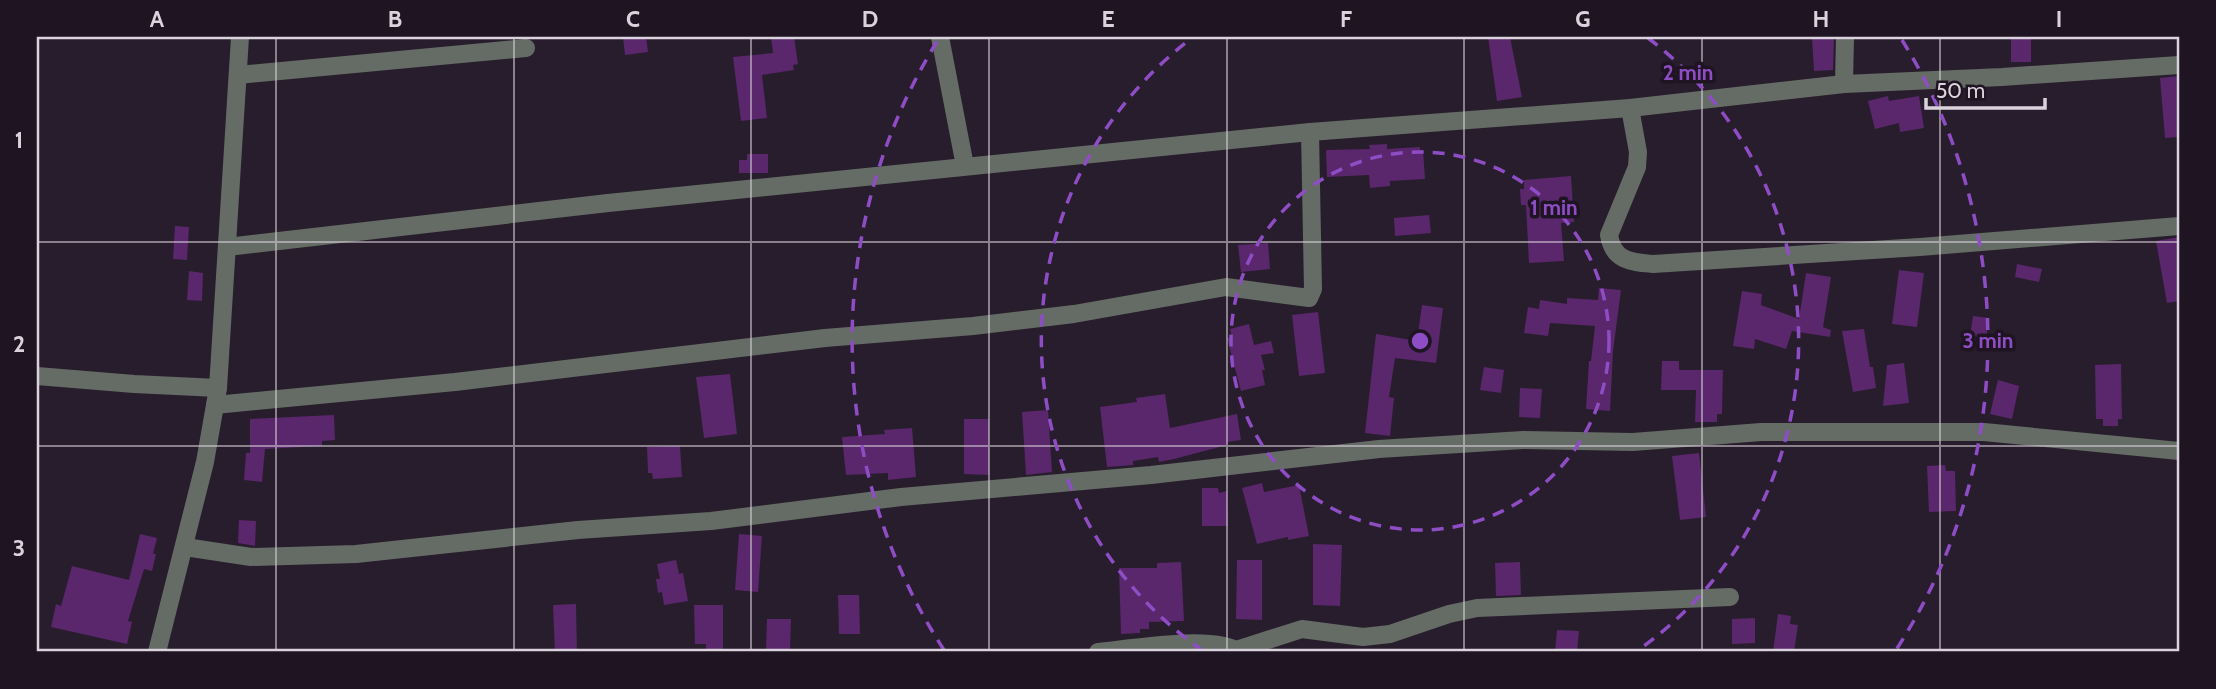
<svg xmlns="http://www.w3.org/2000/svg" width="2216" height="689" font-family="Cabin,sans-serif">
<rect width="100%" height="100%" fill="#281d2c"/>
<g fill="#5a266c">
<polygon points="623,37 646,37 648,52 625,55"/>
<polygon points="771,37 794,37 798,64 793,65 794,70 762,75 767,118 741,121 733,57 773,53"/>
<polygon points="1488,37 1510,37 1522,97 1497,101"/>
<polygon points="1812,37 1834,37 1833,70 1814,71"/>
<rect x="2011" y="37" width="20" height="25"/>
<polygon points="2179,76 2179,137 2165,138 2160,78"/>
<polygon points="1888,96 1889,101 1919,96 1924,128 1900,132 1899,123 1875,129 1868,101"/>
<polygon points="1387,144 1387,149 1420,147 1420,150 1423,150 1425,179 1390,181 1390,186 1370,188 1369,175 1327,177 1326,150 1370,149 1369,145"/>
<polygon points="747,154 768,154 768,173 739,173 739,160 747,160"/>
<polygon points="1571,176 1574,222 1561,223 1564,261 1529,263 1526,205 1521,205 1520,189 1524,189 1524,180"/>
<polygon points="1429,215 1431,233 1395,236 1394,218"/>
<polygon points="175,226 189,227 187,260 173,259"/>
<polygon points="2179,237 2179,301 2167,303 2156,241"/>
<polygon points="1268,243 1270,269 1241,272 1238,245"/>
<polygon points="2017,264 2042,269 2039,282 2015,277"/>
<polygon points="1899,270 1924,273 1917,327 1892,324"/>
<polygon points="189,271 203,273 202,301 187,300"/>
<polygon points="1806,273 1831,277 1823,327 1831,330 1830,337 1792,331 1786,349 1755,339 1754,349 1733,346 1742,291 1762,294 1761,305 1799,319"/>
<polygon points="1599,288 1621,290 1613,351 1610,411 1586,409 1589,361 1591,361 1595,326 1550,323 1548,336 1524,333 1528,307 1539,309 1540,300 1567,304 1567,298 1598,300"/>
<polygon points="1422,305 1443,308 1436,363 1395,358 1389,397 1394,398 1390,436 1365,433 1376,334 1417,341"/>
<polygon points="1318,312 1325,373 1299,376 1292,315"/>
<polygon points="1973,316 1989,318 1986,338 1970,336"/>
<polygon points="1249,324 1254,345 1271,341 1274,353 1261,355 1265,370 1262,370 1265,385 1241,391 1227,338 1232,337 1230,329"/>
<polygon points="1864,329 1870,367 1873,367 1876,388 1853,392 1842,331"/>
<polygon points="1662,361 1679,361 1679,370 1723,370 1722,414 1717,414 1717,422 1695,422 1696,390 1661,390"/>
<polygon points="1904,363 1909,403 1883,406 1887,365"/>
<polygon points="2121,364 2122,419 2118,419 2118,426 2103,426 2103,419 2096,419 2095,365"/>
<polygon points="1484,367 1504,370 1501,393 1480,390"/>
<polygon points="730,374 737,434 704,438 696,377"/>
<polygon points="1998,380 2019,386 2012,419 1990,414"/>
<polygon points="1520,388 1542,389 1540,418 1519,417"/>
<polygon points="1165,394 1170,428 1237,414 1241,440 1227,442 1227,445 1174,459 1159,462 1158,457 1133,461 1133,465 1107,467 1100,407 1137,402 1136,398"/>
<polygon points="1048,410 1052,472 1026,475 1022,412"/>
<polygon points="334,415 335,440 322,441 322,446 265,449 262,482 244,480 246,453 250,453 250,419"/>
<polygon points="964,419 989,419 989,475 964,474"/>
<polygon points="912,428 916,477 888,480 888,473 846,475 842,437 885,434 884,430"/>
<polygon points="680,446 682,477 653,479 652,473 648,473 647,447"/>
<polygon points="1699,453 1706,517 1680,520 1672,456"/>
<polygon points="1945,465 1946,471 1955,471 1956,511 1929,512 1927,466"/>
<polygon points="1262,483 1264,492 1299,485 1309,536 1288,540 1288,537 1257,544 1242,488"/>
<polygon points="1202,488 1218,488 1219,493 1227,491 1228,526 1202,526"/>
<polygon points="239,520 256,521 255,546 238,543"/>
<polygon points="140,534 157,538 153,554 156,554 152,571 144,569 128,621 132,622 127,644 51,627 56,604 61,606 72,566 129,580"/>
<polygon points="739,534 762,536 758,592 735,590"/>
<polygon points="1313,544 1342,545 1340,606 1313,605"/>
<polygon points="676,560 679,574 683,573 688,601 664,605 662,592 658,593 656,579 660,579 657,564"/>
<polygon points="1237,560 1262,560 1262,620 1236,619"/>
<polygon points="1181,562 1184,621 1149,622 1149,629 1140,629 1140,633 1121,634 1119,568 1157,568 1157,563"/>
<polygon points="1520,562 1521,595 1496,596 1495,563"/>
<polygon points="838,595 859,595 860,634 839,634"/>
<polygon points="576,604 577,652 555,652 553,605"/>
<polygon points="694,605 723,605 723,652 706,652 706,644 695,644"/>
<polygon points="1778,614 1791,616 1790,624 1798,625 1794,652 1773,652"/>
<polygon points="1755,618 1755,643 1732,644 1732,619"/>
<polygon points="767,619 791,619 790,652 766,652"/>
<polygon points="1557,630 1579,631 1577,652 1555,652"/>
</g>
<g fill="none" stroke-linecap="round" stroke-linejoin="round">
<g stroke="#646c65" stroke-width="18">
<polyline points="940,37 965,166"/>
<polyline points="238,75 526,48"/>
<polyline points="1844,84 1845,37"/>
<path d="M1630,108L1638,152L1637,167L1609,235C1613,261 1631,262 1653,264L1920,247L2179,226"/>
<polyline points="227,247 608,203 1310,132 1630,108 1844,84 2002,77 2179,65"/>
<polyline points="37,376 134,384 218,388"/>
<polyline points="215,405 455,382 825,338 973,326 1074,314 1226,287 1309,298 1313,289 1310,132"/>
<polyline points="185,547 251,557 356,554 578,530 711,521 901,497 1151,475 1379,449 1523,440 1633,442 1761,432 1984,432 2179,451"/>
<polyline points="1236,650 1302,629 1363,637 1390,634 1449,614 1477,608 1730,597"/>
<polyline points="157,652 205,462 218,388 240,37"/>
<path d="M1098,652C1128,649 1217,634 1238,652"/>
</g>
</g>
<path fill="none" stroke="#dad3dd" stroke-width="2" stroke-opacity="0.55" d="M276,37V652M514,37V652M751,37V652M989,37V652M1227,37V652M1464,37V652M1702,37V652M1940,37V652M37,242H2179M37,446H2179"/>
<g fill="none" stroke="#8e4dc5" stroke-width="3.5" stroke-dasharray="12 9">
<circle cx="1420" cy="341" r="189"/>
<path d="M1203 651A379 379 0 0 1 1192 38M1648 38A379 379 0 0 1 1637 651"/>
<path d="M944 650A568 568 0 0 1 938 40M1902 40A568 568 0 0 1 1896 650"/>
</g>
<circle cx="1420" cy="341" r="10" fill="#8e4dc5" stroke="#1f1422" stroke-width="3.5"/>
<g font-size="21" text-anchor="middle" font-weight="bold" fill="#8e4dc5" stroke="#1f1422" stroke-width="7" stroke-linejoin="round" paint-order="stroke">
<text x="1688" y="80">2 min</text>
<text x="1554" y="215">1 min</text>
<text x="1988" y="348">3 min</text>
</g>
<rect width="2216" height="689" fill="none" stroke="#1f1422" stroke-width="77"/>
<path d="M1926 98v10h119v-10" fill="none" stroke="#dad3dd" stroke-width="3.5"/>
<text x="1936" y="98" font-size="21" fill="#dad3dd" stroke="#1f1422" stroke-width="5" paint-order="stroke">50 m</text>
<rect x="38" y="38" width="2140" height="612" fill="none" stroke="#dad3dd" stroke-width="2.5"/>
<g font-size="23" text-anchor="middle" font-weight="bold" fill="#dad3dd">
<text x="157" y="27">A</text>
<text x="395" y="27">B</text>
<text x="633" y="27">C</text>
<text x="870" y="27">D</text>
<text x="1108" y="27">E</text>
<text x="1346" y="27">F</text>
<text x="1583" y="27">G</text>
<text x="1821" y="27">H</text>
<text x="2059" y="27">I</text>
<text x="19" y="148">1</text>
<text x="19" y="352">2</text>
<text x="19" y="556">3</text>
</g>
</svg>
